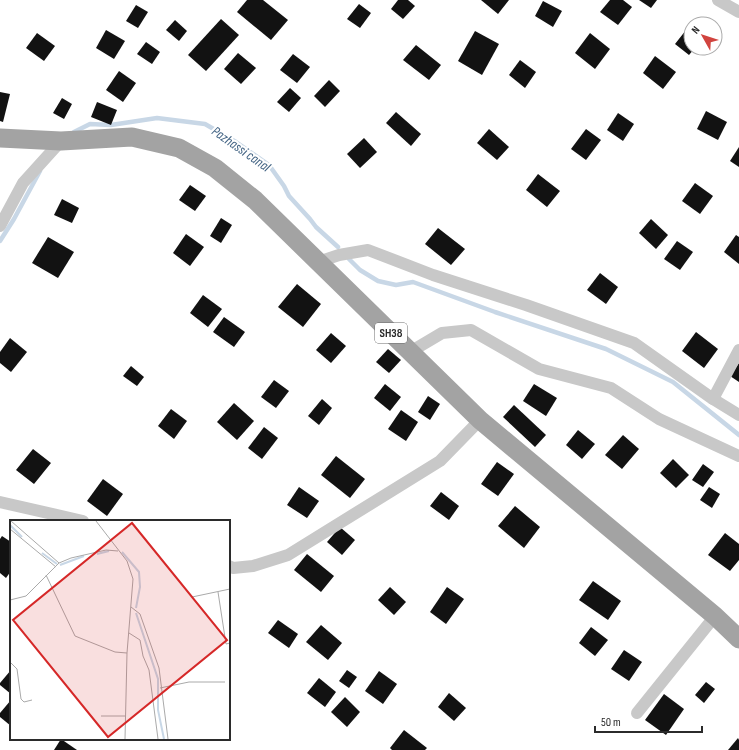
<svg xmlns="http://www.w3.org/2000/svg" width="739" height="750" font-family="'Sofia Sans Condensed',sans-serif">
<rect width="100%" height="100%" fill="#fff"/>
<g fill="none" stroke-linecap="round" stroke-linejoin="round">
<g stroke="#c8d7e6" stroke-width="4.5">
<polyline points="74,132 90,124 111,125 157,118 205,124 236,142 269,165 284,186 289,196 310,219 316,227 338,247"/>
<polyline points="0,241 14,219 40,171"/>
<polyline points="349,259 360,270 378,281 396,285 413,282 495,312 606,349 673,382 739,435"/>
</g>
</g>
<g fill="#121212">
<polygon points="247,0 263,0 288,20 271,40 237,12"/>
<polygon points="398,0 408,0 415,6 403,19 391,9"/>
<polygon points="481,0 509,0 498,14"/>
<polygon points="610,0 623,0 632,7 618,25 600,12"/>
<polygon points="639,0 657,0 651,8"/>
<polygon points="543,1 562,11 553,27 535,16"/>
<polygon points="359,4 371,13 360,28 347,19"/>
<polygon points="136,5 148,12 138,28 126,21"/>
<polygon points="221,19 239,35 206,71 188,55"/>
<polygon points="175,20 187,31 179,41 166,30"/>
<polygon points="106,30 125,41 114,59 96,48"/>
<polygon points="686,30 691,34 691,48 695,48 689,55 675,44"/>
<polygon points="475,31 499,44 482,75 458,61"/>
<polygon points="37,33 55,46 44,61 26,48"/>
<polygon points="590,33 610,49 595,69 575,53"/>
<polygon points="146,42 160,52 152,64 137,54"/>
<polygon points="416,45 441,65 429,80 403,60"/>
<polygon points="238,53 256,68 241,84 224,69"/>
<polygon points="293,54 310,67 297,83 280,70"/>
<polygon points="655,56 676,72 663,89 643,73"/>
<polygon points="520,60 536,72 525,88 509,75"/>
<polygon points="119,71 136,83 123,102 106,90"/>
<polygon points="329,80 340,91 325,107 314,96"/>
<polygon points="290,88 301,98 289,112 277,102"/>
<polygon points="0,92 10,94 3,122 0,121"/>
<polygon points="62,98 72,104 64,119 53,113"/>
<polygon points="97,102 117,110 111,125 91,117"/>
<polygon points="706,111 727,122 718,140 697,129"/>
<polygon points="396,112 421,134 411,146 386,123"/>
<polygon points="618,113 634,124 623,141 607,130"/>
<polygon points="489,129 509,147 497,160 477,143"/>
<polygon points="586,129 601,140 586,160 571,149"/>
<polygon points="364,138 377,152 360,168 347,154"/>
<polygon points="739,147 739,167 730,161"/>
<polygon points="538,174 560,191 547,207 526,190"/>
<polygon points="695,183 713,196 700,214 682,201"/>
<polygon points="190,185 206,196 195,211 179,200"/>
<polygon points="62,199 79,208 72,223 54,215"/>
<polygon points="221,218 232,225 221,243 210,236"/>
<polygon points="651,219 668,235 656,249 639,233"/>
<polygon points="438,228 465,249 451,265 425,244"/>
<polygon points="186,234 204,247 190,266 173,253"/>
<polygon points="736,235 739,237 739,264 724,252"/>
<polygon points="48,237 74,252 58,278 32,263"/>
<polygon points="677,241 693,252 680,270 664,259"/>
<polygon points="600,273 618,287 606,304 587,290"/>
<polygon points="297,284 321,304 303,327 278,307"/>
<polygon points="203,295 222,309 208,327 190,313"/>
<polygon points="224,317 245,332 234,347 213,332"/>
<polygon points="696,332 718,349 704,368 682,351"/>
<polygon points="331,333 346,346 331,363 316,350"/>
<polygon points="10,338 27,352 11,372 0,363 0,352"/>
<polygon points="388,349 401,360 389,373 376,362"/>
<polygon points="739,363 739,382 730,376"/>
<polygon points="131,366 144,377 137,386 123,376"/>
<polygon points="274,380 289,391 276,408 261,397"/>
<polygon points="385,384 401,397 390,411 374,398"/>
<polygon points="534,384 557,398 546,416 523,401"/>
<polygon points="428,396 440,404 430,420 418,412"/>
<polygon points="322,399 332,408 319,425 308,416"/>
<polygon points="234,403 254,421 237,440 217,422"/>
<polygon points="514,405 546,435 535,447 503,417"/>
<polygon points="171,409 187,421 174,439 158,426"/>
<polygon points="401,410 418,422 406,441 388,429"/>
<polygon points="264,427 278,438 262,459 248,448"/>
<polygon points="578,430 595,444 582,459 566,445"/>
<polygon points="623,435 639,449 622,469 605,455"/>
<polygon points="33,449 51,463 34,484 16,470"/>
<polygon points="336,456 365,479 350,498 321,475"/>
<polygon points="673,459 689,475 676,488 660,473"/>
<polygon points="497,462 514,474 498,496 481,484"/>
<polygon points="703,464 714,472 703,487 692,480"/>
<polygon points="103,479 123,494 107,516 87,501"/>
<polygon points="299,487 319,501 307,518 287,505"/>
<polygon points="709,487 720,494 712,508 700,500"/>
<polygon points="441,492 459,506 449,520 430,506"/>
<polygon points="515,506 540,527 524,548 498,526"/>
<polygon points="340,527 355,540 342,555 327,542"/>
<polygon points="725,533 739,544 739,560 730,571 708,555"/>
<polygon points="2,536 11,542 11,571 6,578 0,573 0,539"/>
<polygon points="307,554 334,576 321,592 294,570"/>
<polygon points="593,581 621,601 608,620 579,600"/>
<polygon points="390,587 406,602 394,615 378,600"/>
<polygon points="447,587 464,599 446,624 430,612"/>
<polygon points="278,620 298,634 289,648 268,633"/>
<polygon points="321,625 342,643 328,660 306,642"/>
<polygon points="591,627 608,640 595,656 579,643"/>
<polygon points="624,650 642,662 629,681 611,669"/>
<polygon points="11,670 11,694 0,685 0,683"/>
<polygon points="347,670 357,677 349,688 339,681"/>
<polygon points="379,671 397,684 383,704 365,691"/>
<polygon points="319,678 336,692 325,707 307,693"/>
<polygon points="706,682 715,689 704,703 695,695"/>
<polygon points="449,693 466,708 454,721 438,707"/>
<polygon points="664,694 684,709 666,735 645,720"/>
<polygon points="345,697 360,712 347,727 331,712"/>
<polygon points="11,700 11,726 0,717 0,713"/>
<polygon points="404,730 427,748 425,750 392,750 390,748"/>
<polygon points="738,738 739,740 739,750 728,750"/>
<polygon points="61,739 77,750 54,750"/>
</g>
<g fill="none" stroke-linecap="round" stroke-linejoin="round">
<g stroke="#c8c8c8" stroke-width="12">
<polyline points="718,0 739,12"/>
<polyline points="0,226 23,183 61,141"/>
<polyline points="318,262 339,255 368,250 433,275 526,305 634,343 713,399 739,415"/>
<polyline points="410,352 442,333 471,330 539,369 611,388 659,419 739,456"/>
<polyline points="713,399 739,350"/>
<polyline points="0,502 83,521"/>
<polyline points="229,566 233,568 253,566 288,555 440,461 480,420"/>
<polyline points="637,713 715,616"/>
</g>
<polyline stroke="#a3a3a3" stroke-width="19" points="0,138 61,141 132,137 179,148 215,168 255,200 480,420 715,616 739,639"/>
</g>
<g text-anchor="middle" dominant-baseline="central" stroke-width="4" stroke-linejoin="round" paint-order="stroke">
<rect fill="#fff" stroke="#6b6b6b" stroke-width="1" x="375" y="323" width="32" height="20" rx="3"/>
<g font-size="12" font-weight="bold" fill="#2b2b2b">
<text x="391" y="333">SH38</text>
</g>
<g font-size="14" font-style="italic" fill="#436484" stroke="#fff">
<text transform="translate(241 149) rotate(35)">Pazhassi canal</text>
</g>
</g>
<g transform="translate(10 520)">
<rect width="220" height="220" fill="#fff"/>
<path fill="none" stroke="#c8d7e6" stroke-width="2" d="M0,5L12,17M112,32L129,52L130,67L126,88M32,33L47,44M87,34L99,31M50,45L74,36M126,93L148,159V190L154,219"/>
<path fill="none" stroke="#aaa" stroke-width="1" d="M1,1L49,43M86,1L117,41L123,59L117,133L115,219M0,9L46,47M36,55L65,116L105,132L117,133M208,72L216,124L220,123M182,77L220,69M0,80L16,76L49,43L61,38L96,30L108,31M121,87L130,94L149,148L158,219M119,113L130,120L133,136L139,150L148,219M0,142L7,149L11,179L14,182L22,180M150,168L179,162H215M91,196H116"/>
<path fill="#d62828" fill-opacity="0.15" stroke="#d62828" stroke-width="2" d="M122,3L217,120L98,217L3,100Z"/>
<rect width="220" height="220" fill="none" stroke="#2b2b2b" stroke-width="2"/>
</g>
<g transform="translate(703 36) rotate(309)"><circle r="19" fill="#ffffff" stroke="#aaaaaa"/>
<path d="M0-3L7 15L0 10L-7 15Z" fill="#d1443f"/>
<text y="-6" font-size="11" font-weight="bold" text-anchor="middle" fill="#2b2b2b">N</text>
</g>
<path d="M595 726v6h107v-6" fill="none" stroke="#2b2b2b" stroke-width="2"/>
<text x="601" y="726" font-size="12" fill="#2b2b2b" stroke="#ffffff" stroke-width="3" paint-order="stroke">50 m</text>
</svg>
